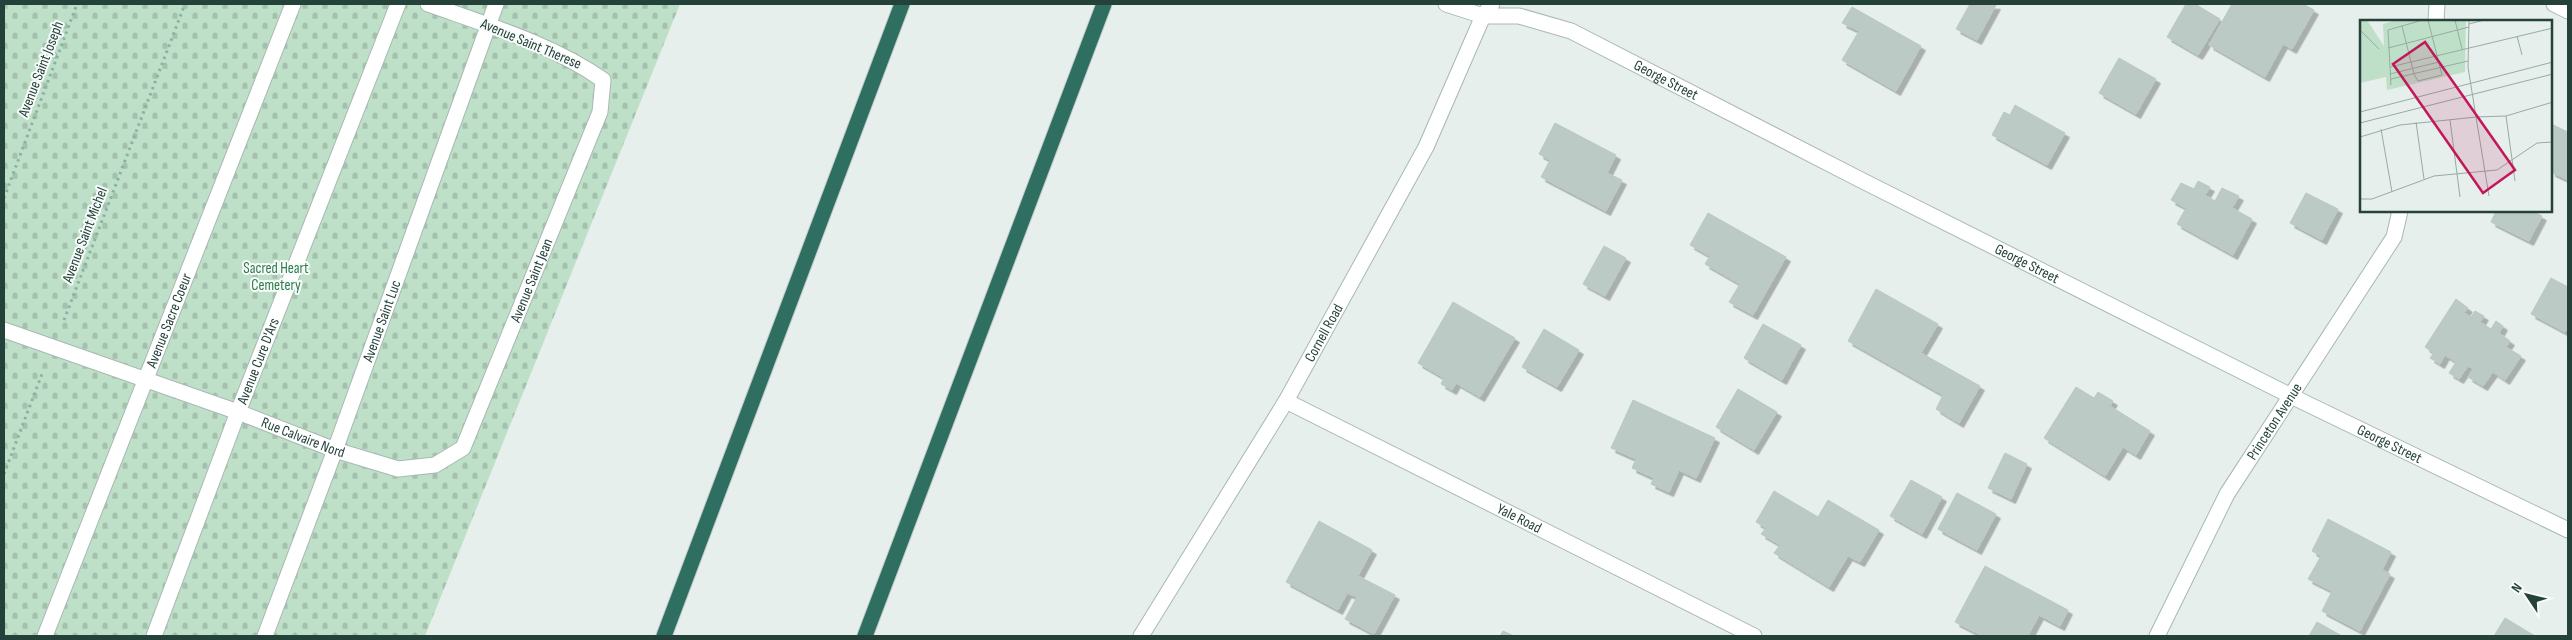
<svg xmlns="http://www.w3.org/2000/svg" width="2572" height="640" font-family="'Sofia Sans Condensed',sans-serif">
<defs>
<pattern id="cemetery-stones" width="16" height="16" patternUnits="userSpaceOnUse" patternTransform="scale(1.25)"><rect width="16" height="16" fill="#bfe0c8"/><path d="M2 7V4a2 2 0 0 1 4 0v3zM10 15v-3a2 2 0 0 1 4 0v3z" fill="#a4c1ad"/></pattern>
<filter id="shadow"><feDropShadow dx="4.5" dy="4.5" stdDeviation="0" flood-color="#0004"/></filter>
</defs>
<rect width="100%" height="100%" fill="#e6efeb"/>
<polygon fill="url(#cemetery-stones)" points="4,4 680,4 425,636 4,636"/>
<g fill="#bbcac4" stroke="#b8c9c2" filter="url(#shadow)">
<polygon points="1970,4 1996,5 1977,40 1956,29"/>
<polygon points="2186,4 2195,4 2220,19 2198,55 2167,37"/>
<polygon points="2232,4 2303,4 2314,10 2292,49 2283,44 2265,77 2209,45"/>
<polygon points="1852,7 1921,46 1896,91 1842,60 1859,31 1842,23"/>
<polygon points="2119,58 2156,79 2136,114 2099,93"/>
<polygon points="2015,105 2065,133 2047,165 1992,135 2004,112 2010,115"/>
<polygon points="1555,123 1616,155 1607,173 1622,180 1606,211 1541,177 1550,160 1539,154"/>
<polygon points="2551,124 2568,132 2568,180 2551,172"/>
<polygon points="2198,181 2210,187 2205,195 2215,201 2222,188 2239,196 2232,208 2252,219 2233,255 2177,224 2186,208 2171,200 2181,183 2194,189"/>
<polygon points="2306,193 2338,209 2322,240 2290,223"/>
<polygon points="2496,211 2532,211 2542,216 2529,241 2491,222"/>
<polygon points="1708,213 1786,257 1753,315 1729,302 1740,284 1705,264 1710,256 1690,245"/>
<polygon points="1604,246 1626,258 1605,296 1583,284"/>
<polygon points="2551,278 2568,287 2568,327 2565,332 2531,314"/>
<polygon points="1876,289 1938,324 1921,353 1980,386 1959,423 1936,409 1943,395 1848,341"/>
<polygon points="2456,299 2468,308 2464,313 2471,317 2475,311 2484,316 2480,322 2491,329 2496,321 2503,326 2499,333 2510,341 2506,347 2521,356 2505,380 2493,372 2483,386 2468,377 2473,369 2468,366 2459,379 2449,373 2456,362 2445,355 2440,364 2430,358 2434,353 2425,347"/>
<polygon points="1453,302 1515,338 1480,397 1456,383 1452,390 1441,384 1444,378 1418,363"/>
<polygon points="1763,324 1801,345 1782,380 1744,358"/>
<polygon points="1544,329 1579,350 1557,387 1522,367"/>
<polygon points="2076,387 2094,398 2098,392 2113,401 2110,406 2150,431 2136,455 2123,447 2105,476 2044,438"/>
<polygon points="1738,389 1777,412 1754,450 1716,427"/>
<polygon points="1633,400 1715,438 1696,478 1679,470 1669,492 1651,484 1654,478 1632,468 1636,459 1611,448"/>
<polygon points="2005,453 2027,464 2011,499 1988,488"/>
<polygon points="1911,480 1942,497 1922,534 1890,516"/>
<polygon points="1774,491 1818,517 1828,500 1879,530 1860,562 1848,556 1829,587 1774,553 1780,545 1761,534 1766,528 1756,522"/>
<polygon points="1957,493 1996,514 1977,550 1938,529"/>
<polygon points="2328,519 2391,552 2382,570 2390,574 2360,631 2322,611 2332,591 2308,579 2321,556 2312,551"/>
<polygon points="1319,521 1372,550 1358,576 1395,595 1374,634 1345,619 1357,597 1347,593 1338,610 1286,582"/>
<polygon points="1985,566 2068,610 2060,626 2039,615 2028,636 1983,636 1955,622"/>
<polygon points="2505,618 2535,636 2494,636"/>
<polygon points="2317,622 2342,636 2309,636"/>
<polygon points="1503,631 1514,636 1500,636"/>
</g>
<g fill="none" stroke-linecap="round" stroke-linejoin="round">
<defs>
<g id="lane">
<path id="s1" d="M4,330L238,412L335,450L398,469L435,465L463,448L600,112L603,80C552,44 487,25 428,4"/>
<path id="s2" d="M45,636L293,4"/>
<path id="s3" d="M154,636L238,412L398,4"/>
<path id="s4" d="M265,636L335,450L496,4"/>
</g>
<g id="street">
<polyline points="1446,4 1483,16 1492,4"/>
<polyline points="2554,4 2568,11"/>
<polyline points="2436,21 2437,4"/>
<path id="s5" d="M1286,401L1754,636"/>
<path id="s6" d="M1141,636L1286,401L1426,147L1483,16H1519L1571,31L1859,179L2291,396L2568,530"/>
<path id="s7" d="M2157,636L2227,494L2394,237L2400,211"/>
</g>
<g id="highway">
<polyline points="664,636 902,4"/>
<polyline points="865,636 1104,4"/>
</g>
</defs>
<use href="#lane" stroke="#a8b8b2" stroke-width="17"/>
<use href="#street" stroke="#a8b8b2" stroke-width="17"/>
<use href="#highway" stroke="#c2cac8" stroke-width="17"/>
<g stroke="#86b3a5" stroke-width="3" stroke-dasharray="2.5 4" stroke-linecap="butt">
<polyline points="4,198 77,4"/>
<polyline points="64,320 185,4"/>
<polyline points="4,474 42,374"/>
</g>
<use href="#lane" stroke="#fff" stroke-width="15"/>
<use href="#street" stroke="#fff" stroke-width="15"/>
<use href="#highway" stroke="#2f6f62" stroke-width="15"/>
</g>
<g text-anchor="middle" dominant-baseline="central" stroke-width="4" stroke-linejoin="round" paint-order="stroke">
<g font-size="15" fill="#24423a" stroke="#f7fbf9">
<text transform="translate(531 44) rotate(23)">Avenue Saint Therese</text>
<text transform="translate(41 69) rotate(-69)">Avenue Saint Joseph</text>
<text stroke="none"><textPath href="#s6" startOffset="906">George Street</textPath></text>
<text transform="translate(85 235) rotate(-69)">Avenue Saint Michel</text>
<text stroke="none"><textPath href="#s6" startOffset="1311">George Street</textPath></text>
<text stroke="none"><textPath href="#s1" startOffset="669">Avenue Saint Jean</textPath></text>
<text stroke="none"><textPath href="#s2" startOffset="339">Avenue Sacre Coeur</textPath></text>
<text stroke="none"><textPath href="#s4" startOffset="336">Avenue Saint Luc</textPath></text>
<text stroke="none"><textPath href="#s6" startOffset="354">Cornell Road</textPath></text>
<text stroke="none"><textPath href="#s3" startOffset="294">Avenue Cure D'Ars</textPath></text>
<text stroke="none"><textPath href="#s7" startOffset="245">Princeton Avenue</textPath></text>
<text stroke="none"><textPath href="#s1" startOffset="318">Rue Calvaire Nord</textPath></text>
<text stroke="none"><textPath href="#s6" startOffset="1716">George Street</textPath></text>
<text stroke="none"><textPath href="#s5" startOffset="261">Yale Road</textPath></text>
</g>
<g font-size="15" fill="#2d7a4b" stroke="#f7fbf9">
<text x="276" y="268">Sacred Heart<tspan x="276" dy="17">Cemetery</tspan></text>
</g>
</g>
<g transform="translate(2360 20)">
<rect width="192" height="192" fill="#e6efeb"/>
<path d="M0,0H7L24,26L23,4L37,0H106L105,52L27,70L26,57L0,63Z" fill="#bfe0c8"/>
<path fill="none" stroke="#98aaa4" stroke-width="1" d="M95,0L102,29M109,0L108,47L116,97L146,96L193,82M109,4L124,0M42,6L54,54L58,61L82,55L68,0M0,10L19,29M157,16L162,35M28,28L109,7M30,47L193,8M30,54L79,42M31,59L108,41M31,65L28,10L63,0M0,92L193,42M146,96L155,161M90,100L100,177M56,102L64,159M0,103L193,54M21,109L32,172M0,117L40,105L116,97L129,176M0,179H12L74,156L137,150L177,123L193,122"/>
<path fill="#c2185b" fill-opacity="0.15" stroke="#c2185b" stroke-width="2.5" d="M65,22L155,150L123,173L33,44Z"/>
<rect width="192" height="192" fill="none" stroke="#24423a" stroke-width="2.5"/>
</g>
<rect width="2572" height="640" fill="none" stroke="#24423a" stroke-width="10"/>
<g transform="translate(2527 595) rotate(305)" stroke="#f7fbf9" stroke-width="4" paint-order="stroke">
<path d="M0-4L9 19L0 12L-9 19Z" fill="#24423a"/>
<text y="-8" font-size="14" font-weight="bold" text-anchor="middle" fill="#24423a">N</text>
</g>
</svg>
